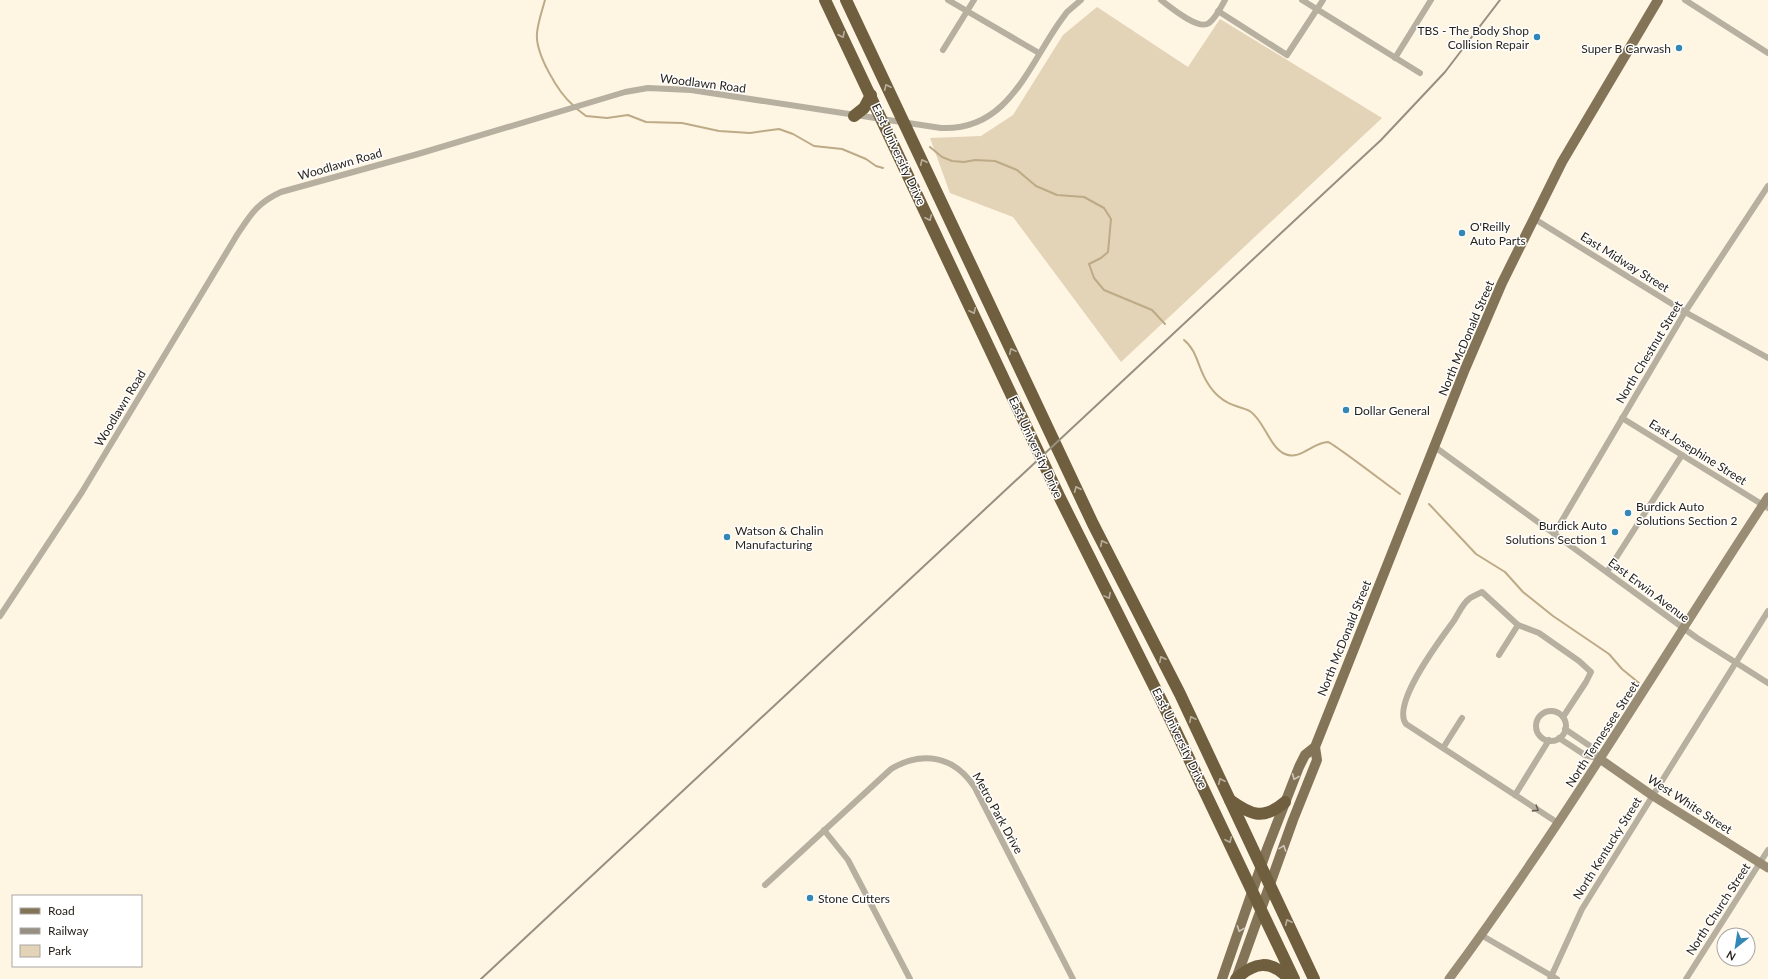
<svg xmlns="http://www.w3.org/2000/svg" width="1768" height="979" font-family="Lato,sans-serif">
<rect width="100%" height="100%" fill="#fef5e3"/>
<polygon fill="#e3d3b7" points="1097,7 1188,67 1220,19 1382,118 1121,362 1013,217 950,193 930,138 981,136 1013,115 1063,35"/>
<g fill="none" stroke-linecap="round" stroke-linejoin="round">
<g stroke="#bdaa86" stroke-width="2">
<path d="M545,0C542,11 538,22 537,33C535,53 558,93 574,106"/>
<polyline points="577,109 586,116 607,118 628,115 646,122 682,123 719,131 750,133 779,129 793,134 814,146 842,149 866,159 876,166 883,168"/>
<polyline points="930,147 942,157 952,161 964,162 975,160 995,161 1017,170 1036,186 1057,195 1084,197 1104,208 1111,219 1108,252 1101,258 1089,264 1094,278 1104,290 1152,310 1165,324"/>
<path d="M1184,340C1197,350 1198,368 1207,382C1214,394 1223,402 1236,406C1241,408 1247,409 1251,412C1264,421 1270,448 1285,454C1300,461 1313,442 1328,442C1333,443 1390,487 1400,494"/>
<polyline points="1429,504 1476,554 1505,572 1523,592 1553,616 1609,654 1622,669 1639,683"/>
</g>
<g stroke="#b7af9f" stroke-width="6">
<polyline points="948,0 1039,53"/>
<path d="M1161,0C1170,7 1199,31 1209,23C1216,18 1221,7 1225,0"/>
<polyline points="1302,0 1420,73"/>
<polyline points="1685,0 1768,53"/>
<polyline points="1218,11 1287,55 1323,0"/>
<polyline points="943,50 974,0"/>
<polyline points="1395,58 1431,0"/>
<polyline points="1533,218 1685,312 1768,358"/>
<polyline points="1622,418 1768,508"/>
<polyline points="1435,447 1697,638 1768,683"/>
<polyline points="1554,534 1685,312 1768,186"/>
<polyline points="1607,572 1682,455"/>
<path d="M0,616L82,492L237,235C251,214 257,203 281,192L418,154L625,92L648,88L691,90L941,128C1007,131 1027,69 1059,23L1067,12L1081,0"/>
<polyline points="1499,655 1518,625"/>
<circle cx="1551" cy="726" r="15"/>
<polyline points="1565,729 1590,746 1600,759"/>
<polyline points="1559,738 1585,755 1600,759"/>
<polyline points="1443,748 1462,718"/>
<polyline points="1515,795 1549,740"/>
<path d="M1558,823L1406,724C1391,704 1440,640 1453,622C1458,615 1462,604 1469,599C1472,596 1478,594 1482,592L1518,625L1539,633L1579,661L1591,672L1586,682L1563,717"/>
<polyline points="824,830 848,860 910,979"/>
<path d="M765,885L891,769C922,750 955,756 975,788L1073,979"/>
<polyline points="1481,935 1557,979"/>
<polyline points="1550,979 1582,909 1768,611"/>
<polyline points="1686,979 1768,850"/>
</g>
<g stroke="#998d75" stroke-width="9">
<polyline points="1600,759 1653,796 1768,868"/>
<path d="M1449,979C1564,824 1662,658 1768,497"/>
</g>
<g stroke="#837457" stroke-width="10">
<polyline points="1222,979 1267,849 1299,767 1305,755 1315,747 1465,369 1502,283 1562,162 1658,0"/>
<polyline points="1236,979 1293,820 1317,760 1315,747"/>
</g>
<g stroke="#705f3e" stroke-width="12">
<polyline points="825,0 1060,498 1162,702 1294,979"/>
<polyline points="846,0 1093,524 1180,694 1314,979"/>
<polyline points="854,116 864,108 871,95"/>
<path d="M1230,800C1252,816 1264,820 1285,802"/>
<path d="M1236,979C1254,962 1271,959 1289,979"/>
</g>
<polyline stroke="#979082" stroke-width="2" points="481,979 1381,140 1445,72 1500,0"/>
</g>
<defs><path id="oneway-chevron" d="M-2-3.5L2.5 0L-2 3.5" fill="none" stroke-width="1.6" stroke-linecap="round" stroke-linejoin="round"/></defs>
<g stroke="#b8af9e">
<use href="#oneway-chevron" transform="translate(842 35) rotate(64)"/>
<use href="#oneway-chevron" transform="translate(887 87) rotate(-115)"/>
<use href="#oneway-chevron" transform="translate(923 162) rotate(-115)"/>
<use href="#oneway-chevron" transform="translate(929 218) rotate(65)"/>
<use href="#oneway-chevron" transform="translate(973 311) rotate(65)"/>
<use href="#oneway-chevron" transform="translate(1012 351) rotate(-115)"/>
<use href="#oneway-chevron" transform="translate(1077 489) rotate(-115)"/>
<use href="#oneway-chevron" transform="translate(1103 543) rotate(-117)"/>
<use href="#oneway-chevron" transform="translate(1108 596) rotate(62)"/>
<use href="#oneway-chevron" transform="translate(1162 659) rotate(-117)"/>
<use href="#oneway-chevron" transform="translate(1192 719) rotate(-116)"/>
<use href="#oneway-chevron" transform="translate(1221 781) rotate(-115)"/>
<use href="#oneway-chevron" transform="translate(1229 840) rotate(65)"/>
<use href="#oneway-chevron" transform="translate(1288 922) rotate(-115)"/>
</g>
<g stroke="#cdc7bc">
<use href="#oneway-chevron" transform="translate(1295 777) rotate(112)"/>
<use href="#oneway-chevron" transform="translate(1283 848) rotate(-70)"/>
<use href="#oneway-chevron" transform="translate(1240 929) rotate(110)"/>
</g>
<use stroke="#686156" href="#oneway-chevron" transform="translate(1536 809) rotate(32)"/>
<g fill="#3287b7" stroke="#fff" stroke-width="1.5">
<circle cx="1537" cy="37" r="4"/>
<circle cx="1679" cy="48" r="4"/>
<circle cx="1462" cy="233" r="4"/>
<circle cx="1346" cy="410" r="4"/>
<circle cx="1628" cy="513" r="4"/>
<circle cx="1615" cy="532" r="4"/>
<circle cx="727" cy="537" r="4"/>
<circle cx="810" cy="898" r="4"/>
</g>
<g text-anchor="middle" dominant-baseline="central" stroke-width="3" stroke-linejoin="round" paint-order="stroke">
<g font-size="12" fill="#27221a" stroke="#fff" text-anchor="start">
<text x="1529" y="30" text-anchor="end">TBS - The Body Shop<tspan x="1529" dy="14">Collision Repair</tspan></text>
<text x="1671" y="48" text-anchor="end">Super B Carwash</text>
<text x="1470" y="226">O'Reilly<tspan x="1470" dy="14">Auto Parts</tspan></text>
<text x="1354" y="410">Dollar General</text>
<text x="1636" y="506">Burdick Auto<tspan x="1636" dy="14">Solutions Section 2</tspan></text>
<text x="1607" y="525" text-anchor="end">Burdick Auto<tspan x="1607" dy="14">Solutions Section 1</tspan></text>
<text x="735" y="530">Watson &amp; Chalin<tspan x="735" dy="14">Manufacturing</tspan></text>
<text x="818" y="898">Stone Cutters</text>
</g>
<g font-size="12" fill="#27221a" stroke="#fff">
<text transform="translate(703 83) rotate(7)">Woodlawn Road</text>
<text transform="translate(899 154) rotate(65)">East University Drive</text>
<text transform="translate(340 164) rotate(-16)">Woodlawn Road</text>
<text transform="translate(1625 262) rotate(32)">East Midway Street</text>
<text transform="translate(1466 338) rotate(-67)">North McDonald Street</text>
<text transform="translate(1649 352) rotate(-59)">North Chestnut Street</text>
<text transform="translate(120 408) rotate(-59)">Woodlawn Road</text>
<text transform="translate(1036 447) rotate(65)">East University Drive</text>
<text transform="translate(1698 452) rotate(32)">East Josephine Street</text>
<text transform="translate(1649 590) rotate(37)">East Erwin Avenue</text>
<text transform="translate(1344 638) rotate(-68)">North McDonald Street</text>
<text transform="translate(1602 734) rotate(-57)">North Tennessee Street</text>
<text transform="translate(1180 738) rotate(64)">East University Drive</text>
<text transform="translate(1690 804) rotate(33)">West White Street</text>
<text transform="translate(998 813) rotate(61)">Metro Park Drive</text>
<text transform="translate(1607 848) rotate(-58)">North Kentucky Street</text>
<text transform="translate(1718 909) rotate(-57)">North Church Street</text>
</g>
</g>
<rect x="12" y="895" width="130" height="72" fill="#ffffff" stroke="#a9a7a3"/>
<rect x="20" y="908" width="20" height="6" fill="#837457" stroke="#a9a7a3"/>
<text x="48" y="915" font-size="12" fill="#27221a">Road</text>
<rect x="20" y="928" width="20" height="6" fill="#979082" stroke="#a9a7a3"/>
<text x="48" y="935" font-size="12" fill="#27221a">Railway</text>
<rect x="20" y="945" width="20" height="12" fill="#e3d3b7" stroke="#a9a7a3"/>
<text x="48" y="955" font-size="12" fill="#27221a">Park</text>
<g transform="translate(1736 947) rotate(210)"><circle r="19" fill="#ffffff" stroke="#a9a7a3"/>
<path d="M0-3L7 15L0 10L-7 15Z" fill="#3287b7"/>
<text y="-6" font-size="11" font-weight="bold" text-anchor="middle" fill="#27221a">N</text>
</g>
</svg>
